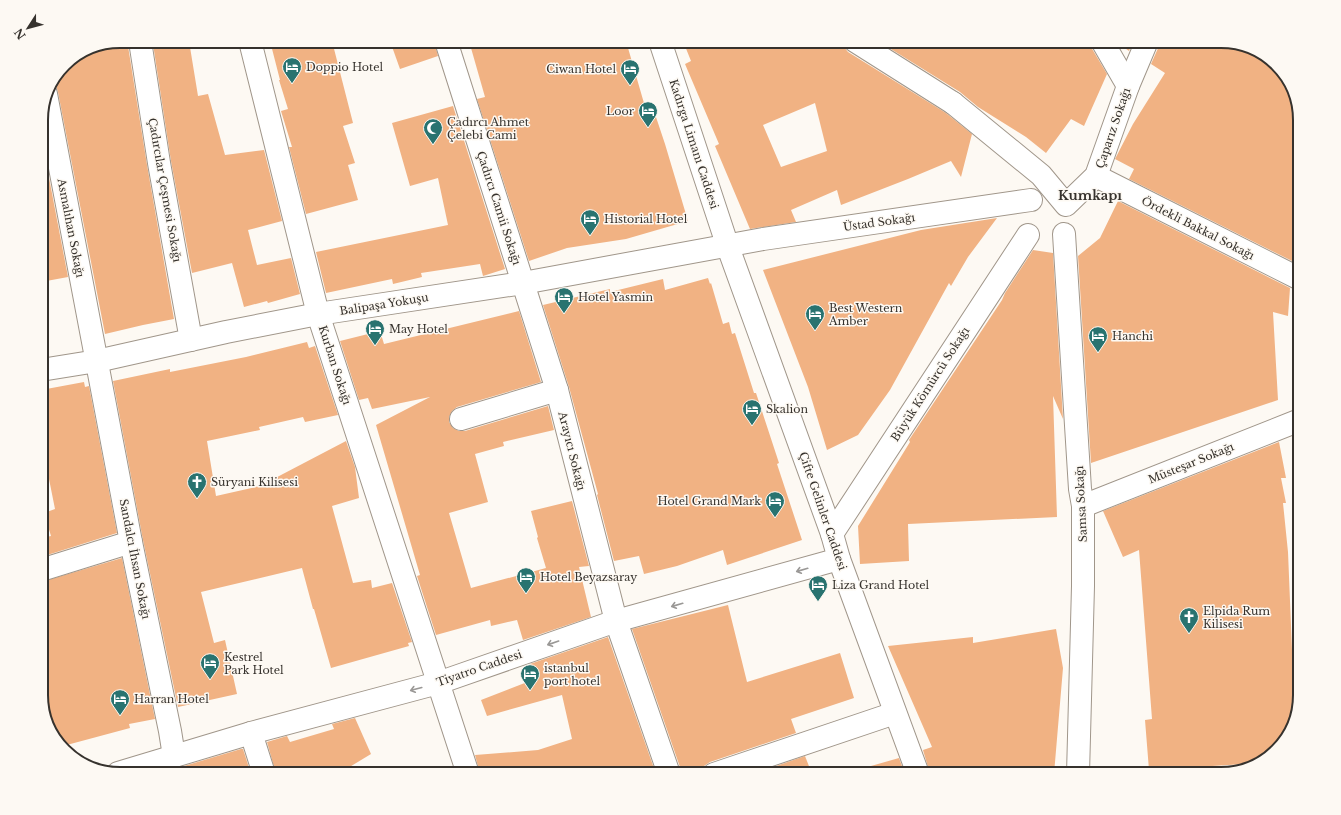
<svg xmlns="http://www.w3.org/2000/svg" width="1341" height="815" font-family="'Libre Baskerville',serif">
<rect width="100%" height="100%" fill="#fdf9f3"/>
<g fill="#f1b283" fill-rule="evenodd">
<polygon points="174,41 189,41 198,96 208,94 225,155 264,150 282,221 248,230 257,265 291,258 300,294 268,303 267,301 244,307 232,263 192,273 171,161 153,44"/>
<polygon points="270,41 332,41 353,123 343,126 355,163 348,165 358,200 306,214 289,147 292,147 281,111 288,109 279,80 280,80"/>
<polygon points="390,41 434,41 438,56 400,69"/>
<polygon points="469,41 626,41 648,117 655,114 665,144 688,221 626,239 567,248 529,261 477,99 485,97"/>
<path d="M683,41H843L844,47L848,52L946,113L972,134L961,177L951,161L908,179L841,205L837,190L791,210L796,222L750,229L715,146L719,144L685,64L691,61ZM815,103L827,151L781,167L763,125Z"/>
<polygon points="878,41 1090,41 1091,47 1107,74 1084,126 1071,119 1046,153 1026,137 978,107 960,92"/>
<polygon points="1116,41 1133,41 1129,51 1119,44 1119,45"/>
<polygon points="1159,41 1221,41 1261,52 1289,80 1300,115 1300,265 1129,179 1134,169 1115,159 1133,124 1165,73 1151,64 1159,46"/>
<polygon points="128,46 147,165 174,319 143,325 105,334 58,92 56,86 51,83 64,64 82,52"/>
<polygon points="453,106 505,269 483,276 480,264 421,273 422,277 393,284 392,279 326,293 316,252 448,225 438,178 410,186 392,123"/>
<polygon points="41,136 68,277 41,282"/>
<polygon points="1118,201 1290,288 1288,316 1273,312 1278,400 1091,463 1078,256 1100,238"/>
<polygon points="997,218 968,257 951,286 949,283 890,390 858,435 827,450 808,387 763,270 921,230"/>
<polygon points="1033,250 1053,253 1063,419 1053,396 1057,517 908,524 909,561 860,564 858,526 910,442 909,440 1002,300 1005,293"/>
<polygon points="708,278 710,284 711,283 723,324 729,322 732,334 735,333 754,393 756,393 779,463 777,464 802,540 727,565 723,550 677,566 644,574 639,556 614,561 597,495 598,494 569,387 543,305 610,289 610,292 663,279 665,290"/>
<polygon points="519,311 541,382 457,407 452,411 449,417 449,422 453,428 459,431 465,431 548,406 554,430 503,442 504,446 475,454 488,502 449,513 471,588 546,568 537,538 538,537 531,511 572,501 589,566 579,567 591,617 523,640 517,620 491,626 490,620 436,635 417,576 420,575 376,425 430,397 372,409 368,398 359,400 340,341 380,331 384,344"/>
<polygon points="307,342 309,348 315,346 338,415 305,422 303,417 259,427 260,430 207,441 216,496 260,486 346,441 355,467 359,498 332,506 353,583 371,580 372,588 392,583 412,642 408,643 409,646 331,668 314,609 313,609 302,568 201,592 214,643 225,640 237,694 178,707 143,540 113,381 170,369 170,372 246,357"/>
<polygon points="84,382 85,387 89,386 117,533 41,557 41,538 51,536 44,513 55,509 41,439 41,390"/>
<polygon points="1279,442 1286,478 1281,478 1286,503 1283,503 1288,552 1292,650 1294,716 1289,735 1260,764 1244,768 1244,764 1149,770 1145,720 1152,719 1139,550 1123,557 1103,511"/>
<polygon points="122,558 155,719 129,724 130,728 63,746 52,735 41,700 41,582"/>
<polygon points="728,605 747,682 840,653 854,698 791,719 796,733 710,762 704,766 702,774 681,774 681,770 632,629"/>
<polygon points="1056,629 1063,668 1054,774 930,774 923,750 932,747 888,646 973,637 973,643"/>
<polygon points="608,637 656,774 480,774 475,755 538,750 572,739 562,695 487,716 481,700 535,679 530,664"/>
<polygon points="355,718 371,754 338,774 276,774 267,742 287,736 290,742 334,729 332,724"/>
<polygon points="241,749 243,749 251,774 165,774 164,772"/>
<polygon points="805,756 812,774 753,774"/>
<polygon points="899,758 905,774 865,774 864,768"/>
</g>
<g fill="none" stroke-linecap="round" stroke-linejoin="round">
<defs>
<g id="pedestrian">
<polyline points="140,41 159,163 191,340"/>
<polyline points="250,41 318,314 468,774"/>
<polyline points="446,41 557,390 616,621 669,774"/>
<polyline points="1102,41 1128,86"/>
<polyline points="46,94 131,542 170,731 174,756"/>
<polyline points="953,103 1041,175 1066,205 1096,176 1128,86 1147,41"/>
<polyline points="1096,176 1300,279"/>
<polyline points="1064,234 1080,489 1083,506"/>
<polyline points="41,370 97,361 226,332 318,314 523,283 763,239 1031,200"/>
<polyline points="461,419 557,390"/>
<polyline points="832,534 1028,235"/>
<polyline points="41,570 131,542"/>
<polyline points="251,733 264,774"/>
<polyline points="714,774 895,713"/>
</g>
<g id="minor">
<polyline points="855,41 953,103"/>
<polyline points="1078,774 1083,586 1083,506 1300,420"/>
</g>
<polyline id="tertiary" points="118,773 251,733 438,683 616,621 839,559"/>
<polyline id="secondary" points="660,41 728,247 832,534 839,559 918,774"/>
</defs>
<use href="#pedestrian" stroke="#a0968a" stroke-width="24"/>
<use href="#minor" stroke="#a0968a" stroke-width="24"/>
<use href="#tertiary" stroke="#a0968a" stroke-width="24"/>
<use href="#secondary" stroke="#a0968a" stroke-width="24"/>
<use href="#pedestrian" stroke="#fff" stroke-width="22"/>
<use href="#minor" stroke="#fff" stroke-width="22"/>
<use href="#tertiary" stroke="#fff" stroke-width="22"/>
<use href="#secondary" stroke="#fff" stroke-width="22"/>
</g>
<defs><path id="oneway-shaft" d="M-6 0H5M1.5-3L5.5 0L1.5 3" fill="none" stroke-width="1.6" stroke-linecap="round" stroke-linejoin="round"/></defs>
<g stroke="#9a9896">
<use href="#oneway-shaft" transform="translate(802 570) rotate(164)"/>
<use href="#oneway-shaft" transform="translate(677 605) rotate(164)"/>
<use href="#oneway-shaft" transform="translate(553 643) rotate(161)"/>
<use href="#oneway-shaft" transform="translate(416 689) rotate(165)"/>
</g>
<defs>
<symbol id="hotel-pin" viewBox="-11 -11 22 30"><path d="M0 17L-7.5 6A9.5 9.5 0 1 1 7.5 6Z" fill="#297370" stroke="#fdf9f3"/><path d="M-6-4.5h1.5V1H6V5H4.5V3h-9V5H-6ZM-4 0a1.8 1.8 0 1 1 3.6 0ZM.5 0V-2.5h3Q6-2.5 6 0Z" fill="#fff"/></symbol>
<symbol id="mosque-pin" viewBox="-11 -11 22 30"><path d="M0 17L-7.5 6A9.5 9.5 0 1 1 7.5 6Z" fill="#297370" stroke="#fdf9f3"/><path d="M3.5-4.9A6 6 0 1 0 3.5 4.9A5 5 0 1 1 3.5-4.9Z" fill="#fff"/></symbol>
<symbol id="church-pin" viewBox="-11 -11 22 30"><path d="M0 17L-7.5 6A9.5 9.5 0 1 1 7.5 6Z" fill="#297370" stroke="#fdf9f3"/><path d="M-1.2-6h2.4v3.5h3.3v2.4h-3.3V6h-2.4V-.1h-3.3v-2.4h3.3Z" fill="#fff"/></symbol>
</defs>
<g fill-rule="evenodd">
<use href="#hotel-pin" x="281" y="56" width="22" height="30"/>
<use href="#hotel-pin" x="619" y="58" width="22" height="30"/>
<use href="#hotel-pin" x="637" y="100" width="22" height="30"/>
<use href="#mosque-pin" x="422" y="117" width="22" height="30"/>
<use href="#hotel-pin" x="579" y="208" width="22" height="30"/>
<use href="#hotel-pin" x="553" y="286" width="22" height="30"/>
<use href="#hotel-pin" x="804" y="303" width="22" height="30"/>
<use href="#hotel-pin" x="364" y="318" width="22" height="30"/>
<use href="#hotel-pin" x="1087" y="325" width="22" height="30"/>
<use href="#hotel-pin" x="741" y="398" width="22" height="30"/>
<use href="#church-pin" x="186" y="471" width="22" height="30"/>
<use href="#hotel-pin" x="764" y="490" width="22" height="30"/>
<use href="#hotel-pin" x="515" y="566" width="22" height="30"/>
<use href="#hotel-pin" x="807" y="574" width="22" height="30"/>
<use href="#church-pin" x="1178" y="606" width="22" height="30"/>
<use href="#hotel-pin" x="199" y="652" width="22" height="30"/>
<use href="#hotel-pin" x="519" y="663" width="22" height="30"/>
<use href="#hotel-pin" x="109" y="688" width="22" height="30"/>
</g>
<g text-anchor="middle" dominant-baseline="central" stroke-width="3" stroke-linejoin="round" paint-order="stroke">
<g font-size="11" fill="#36322d" stroke="#fdf9f3" text-anchor="start">
<text x="306" y="67">Doppio Hotel</text>
<text x="616" y="69" text-anchor="end">Ciwan Hotel</text>
<text x="634" y="111" text-anchor="end">Loor</text>
<text x="447" y="122">Çadırcı Ahmet<tspan x="447" dy="13">Çelebi Cami</tspan></text>
<text x="604" y="219">Historial Hotel</text>
<text x="578" y="297">Hotel Yasmin</text>
<text x="829" y="308">Best Western<tspan x="829" dy="13">Amber</tspan></text>
<text x="389" y="329">May Hotel</text>
<text x="1112" y="336">Hanchi</text>
<text x="766" y="409">Skalion</text>
<text x="211" y="482">Süryani Kilisesi</text>
<text x="761" y="501" text-anchor="end">Hotel Grand Mark</text>
<text x="540" y="577">Hotel Beyazsaray</text>
<text x="832" y="585">Liza Grand Hotel</text>
<text x="1203" y="611">Elpida Rum<tspan x="1203" dy="13">Kilisesi</tspan></text>
<text x="224" y="657">Kestrel<tspan x="224" dy="13">Park Hotel</tspan></text>
<text x="544" y="668">istanbul<tspan x="544" dy="13">port hotel</tspan></text>
<text x="134" y="699">Harran Hotel</text>
</g>
<g font-size="11" fill="#36322d" stroke="#fdf9f3">
<text transform="translate(1113 128) rotate(-71)">Çaparız Sokağı</text>
<text transform="translate(694 144) rotate(72)">Kadırga Limanı Caddesi</text>
<text transform="translate(165 190) rotate(80)">Çadırcılar Çeşmesi Sokağı</text>
<text transform="translate(499 208) rotate(72)">Çadırcı Camii Sokağı</text>
<text transform="translate(879 222) rotate(-8)">Üstad Sokağı</text>
<text transform="translate(71 228) rotate(79)">Asmalıhan Sokağı</text>
<text transform="translate(1198 228) rotate(27)">Ördekli Bakkal Sokağı</text>
<text transform="translate(384 304) rotate(-9)">Balipaşa Yokuşu</text>
<text transform="translate(335 365) rotate(72)">Kurban Sokağı</text>
<text transform="translate(930 384) rotate(-57)">Büyük Kömürcü Sokağı</text>
<text transform="translate(572 451) rotate(76)">Arayıcı Sokağı</text>
<text transform="translate(1191 463) rotate(-22)">Müsteşar Sokağı</text>
<text transform="translate(1081 504) rotate(-93)">Samsa Sokağı</text>
<text transform="translate(823 511) rotate(71)">Çifte Gelinler Caddesi</text>
<text transform="translate(135 559) rotate(79)">Sandalcı İhsan Sokağı</text>
<text transform="translate(479 668) rotate(-19)">Tiyatro Caddesi</text>
</g>
<g font-size="13" font-weight="bold" fill="#36322d" stroke="#fdf9f3">
<text x="1090" y="195">Kumkapı</text>
</g>
</g>
<path d="M0 0H1341V815H0ZM120 48H1221A72 72 0 0 1 1293 120V695A72 72 0 0 1 1221 767H120A72 72 0 0 1 48 695V120A72 72 0 0 1 120 48Z" fill="#fdf9f3" fill-rule="evenodd"/>
<path fill="none" stroke="#36322d" stroke-width="2" d="M120 48H1221A72 72 0 0 1 1293 120V695A72 72 0 0 1 1221 767H120A72 72 0 0 1 48 695V120A72 72 0 0 1 120 48Z"/>
<g transform="translate(28 28) rotate(234)" stroke="#fdf9f3" stroke-width="3" paint-order="stroke">
<path d="M0-3L7 15L0 10L-7 15Z" fill="#36322d"/>
<text y="-6" font-size="11" font-weight="bold" text-anchor="middle" fill="#36322d">N</text>
</g>
</svg>
